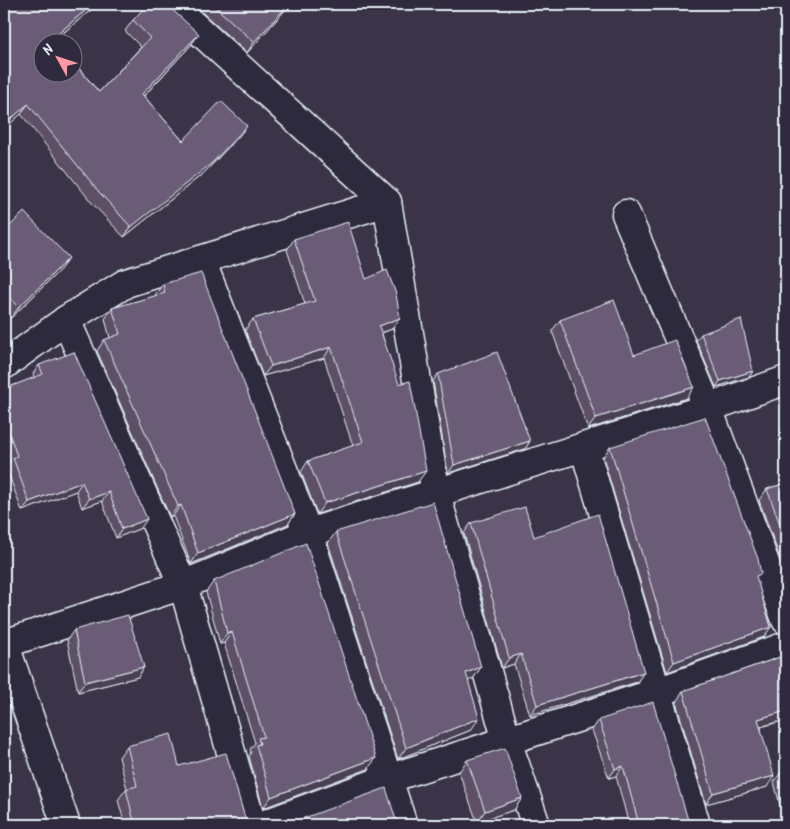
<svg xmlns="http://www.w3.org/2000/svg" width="790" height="829" font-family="Kalam,sans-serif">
<rect width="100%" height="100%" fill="#3b3449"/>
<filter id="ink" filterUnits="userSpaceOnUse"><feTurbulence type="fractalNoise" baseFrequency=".02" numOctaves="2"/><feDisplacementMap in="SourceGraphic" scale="10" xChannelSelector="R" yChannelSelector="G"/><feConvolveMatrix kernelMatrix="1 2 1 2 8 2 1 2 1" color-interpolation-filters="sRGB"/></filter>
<g filter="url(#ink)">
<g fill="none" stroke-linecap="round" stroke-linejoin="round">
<defs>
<g id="minor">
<polyline points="170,4 387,202"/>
<polyline points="626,214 708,408 786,620"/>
<polyline points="201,260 308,533 403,825"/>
<polyline points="66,320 183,585 252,825"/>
<polyline points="4,365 66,320 126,283 387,202 436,494 507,741 536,825"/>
<polyline points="584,447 696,825"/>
<polyline points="4,642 66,825"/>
<polyline points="4,644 183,585 308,533 708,408 786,380"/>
<polyline points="263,825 387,779 655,693 786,646"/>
</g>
</defs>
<use href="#minor" stroke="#e8f1f8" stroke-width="31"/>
<use href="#minor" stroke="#2f2a3d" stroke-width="28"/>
</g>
<g fill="#5b4f66" stroke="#e8f1f8">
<polygon points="4,4 98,4 55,40 99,92 141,47 125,31 133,20 191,45 144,96 183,141 239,136 204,173 124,237 92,203 21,114 4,129"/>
<polygon points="193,4 290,4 287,8 247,53"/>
<polygon points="4,232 60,270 11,318 4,311"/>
<polygon points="294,239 366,279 392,329 382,333 418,482 317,514 301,472 308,461 353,446 324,358 263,376 245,330 253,319 305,304 287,250"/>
<polygon points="163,284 295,514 288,524 191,564 173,516 170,517 97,351 104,340 110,338 105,319 112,308 156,296 155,295"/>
<polygon points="560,320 634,355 687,398 588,429 552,331"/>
<polygon points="701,334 753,371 749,377 716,387 696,340"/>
<polygon points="39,365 141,528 116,538 102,501 82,508 76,491 22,511 6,467 10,462 4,446 4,389 34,378 33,374"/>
<polygon points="438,374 530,441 525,449 448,473 433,381"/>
<polygon points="610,447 757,580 764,637 667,672 603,457"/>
<polygon points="786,483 786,559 781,561 759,500 767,489"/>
<polygon points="471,523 534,537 644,672 637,682 530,715 514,664 502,668 464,533"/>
<polygon points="336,532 481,667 473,679 468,680 471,730 398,759 328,543"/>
<polygon points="214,581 368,769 263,808 249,756 251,752 250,749 255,743 224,643 220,644 206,592"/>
<polygon points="74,630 144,667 138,677 78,692 67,640"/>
<polygon points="786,655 786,720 761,727 767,787 706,804 676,702 683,691"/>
<polygon points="599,720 688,820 691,825 629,825 616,776 609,778 592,730"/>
<polygon points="127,746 179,766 245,818 249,825 125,825 118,800 126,789 127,789 119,757"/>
<polygon points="467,760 522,798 514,810 477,822 459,772"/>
<polygon points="786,770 786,825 785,825 774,782 781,772"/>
</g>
<g fill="#4a4053" stroke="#e8f1f8">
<polygon points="93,4 98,4 52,42 53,38"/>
<polygon points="289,4 290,4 287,8 247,53 254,42"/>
<polygon points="199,34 191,45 135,105 142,94"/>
<polygon points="28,104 21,114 4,129 4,125"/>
<polygon points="247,126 239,136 204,173 124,237 131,227"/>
<polygon points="69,258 60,270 11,318 19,307"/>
<polygon points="400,318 392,329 372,336 379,326"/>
<polygon points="331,347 324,358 263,376 271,366"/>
<polygon points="753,371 749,377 716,387 720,381"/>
<polygon points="694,387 687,398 588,429 596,418"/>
<polygon points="530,441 525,449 448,473 454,465"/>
<polygon points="426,471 418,482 317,514 325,503"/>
<polygon points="82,482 76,491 22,511 29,502"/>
<polygon points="109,492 102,501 82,508 89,499"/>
<polygon points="181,505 173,516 170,517 178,506"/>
<polygon points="295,514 288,524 191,564 198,553"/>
<polygon points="147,519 141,528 116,538 122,529"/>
<polygon points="786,553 786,559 781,561"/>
<polygon points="771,627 764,637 667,672 674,662"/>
<polygon points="232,632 224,643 220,644 227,633"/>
<polygon points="521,654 514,664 502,668 509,658"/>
<polygon points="144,667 138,677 78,692 85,682"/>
<polygon points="481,667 473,679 458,684 466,673"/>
<polygon points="644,672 637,682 530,715 537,705"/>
<polygon points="786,711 786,720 751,729 758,719"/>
<polygon points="479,718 471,730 398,759 406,748"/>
<polygon points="376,758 368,769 263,808 271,797"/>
<polygon points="623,766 616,776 609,778 615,769"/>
<polygon points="774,776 767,787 706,804 713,793"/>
<polygon points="522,798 514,810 477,822 485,811"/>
<polygon points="139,821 136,825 132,825 134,822"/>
</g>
<g fill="#6a5c77" stroke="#e8f1f8">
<polygon points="4,4 93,4 53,38 57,42 42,42 42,72 72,72 72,61 99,92 150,38 133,20 148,4 166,4 199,34 142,94 183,141 221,101 247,126 212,163 131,227 99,192 28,104 4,125"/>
<polygon points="212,4 289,4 254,42"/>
<polygon points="24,212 69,258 19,307 4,291 4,232"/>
<polygon points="348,222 366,279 387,270 396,294 400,318 379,326 399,384 410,381 426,471 325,503 308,461 363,442 331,347 271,366 253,319 315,301 294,239"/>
<polygon points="201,273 295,514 198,553 181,505 178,506 104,340 120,334 112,308 165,293 163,284"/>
<polygon points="614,300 634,355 675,340 694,387 596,418 560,320"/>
<polygon points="741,319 753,371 720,381 701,334"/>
<polygon points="74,352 147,519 122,529 109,492 89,499 82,482 29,502 13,458 17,456 4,418 4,389 43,374 39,365"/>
<polygon points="497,352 530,441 454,465 438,374"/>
<polygon points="705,417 758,559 761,574 756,576 771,627 674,662 610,447"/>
<polygon points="786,483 786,541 767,489"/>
<polygon points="433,502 481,667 466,673 479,718 406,748 336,532"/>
<polygon points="525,507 534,537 598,514 644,672 537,705 521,654 509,658 471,523"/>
<polygon points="306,543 376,758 271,797 256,745 260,744 258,738 264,737 232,632 227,633 214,581"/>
<polygon points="128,615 144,667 85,682 74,630"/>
<polygon points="786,655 786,711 758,719 774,776 713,793 683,691"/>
<polygon points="653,702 688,820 691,825 639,825 623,766 615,769 599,720"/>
<polygon points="171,734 179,766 226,753 245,818 249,825 141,825 139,821 134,822 126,789 137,786 127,746"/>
<polygon points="505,748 522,798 485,811 467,760"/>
<polygon points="786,770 786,791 781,772"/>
<polygon points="386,788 395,817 400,825 285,825"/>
</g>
</g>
<rect width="790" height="829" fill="none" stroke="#2f2a3d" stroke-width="20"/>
<rect x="10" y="10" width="770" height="809" fill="none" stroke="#e8f1f8" stroke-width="2" filter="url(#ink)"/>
<g transform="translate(58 58) rotate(310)"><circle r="24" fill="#2f2a3d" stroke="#797a88"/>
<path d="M0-4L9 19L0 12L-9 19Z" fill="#ff9aa2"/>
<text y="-8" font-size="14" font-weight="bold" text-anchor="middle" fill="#e8f1f8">N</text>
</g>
</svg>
